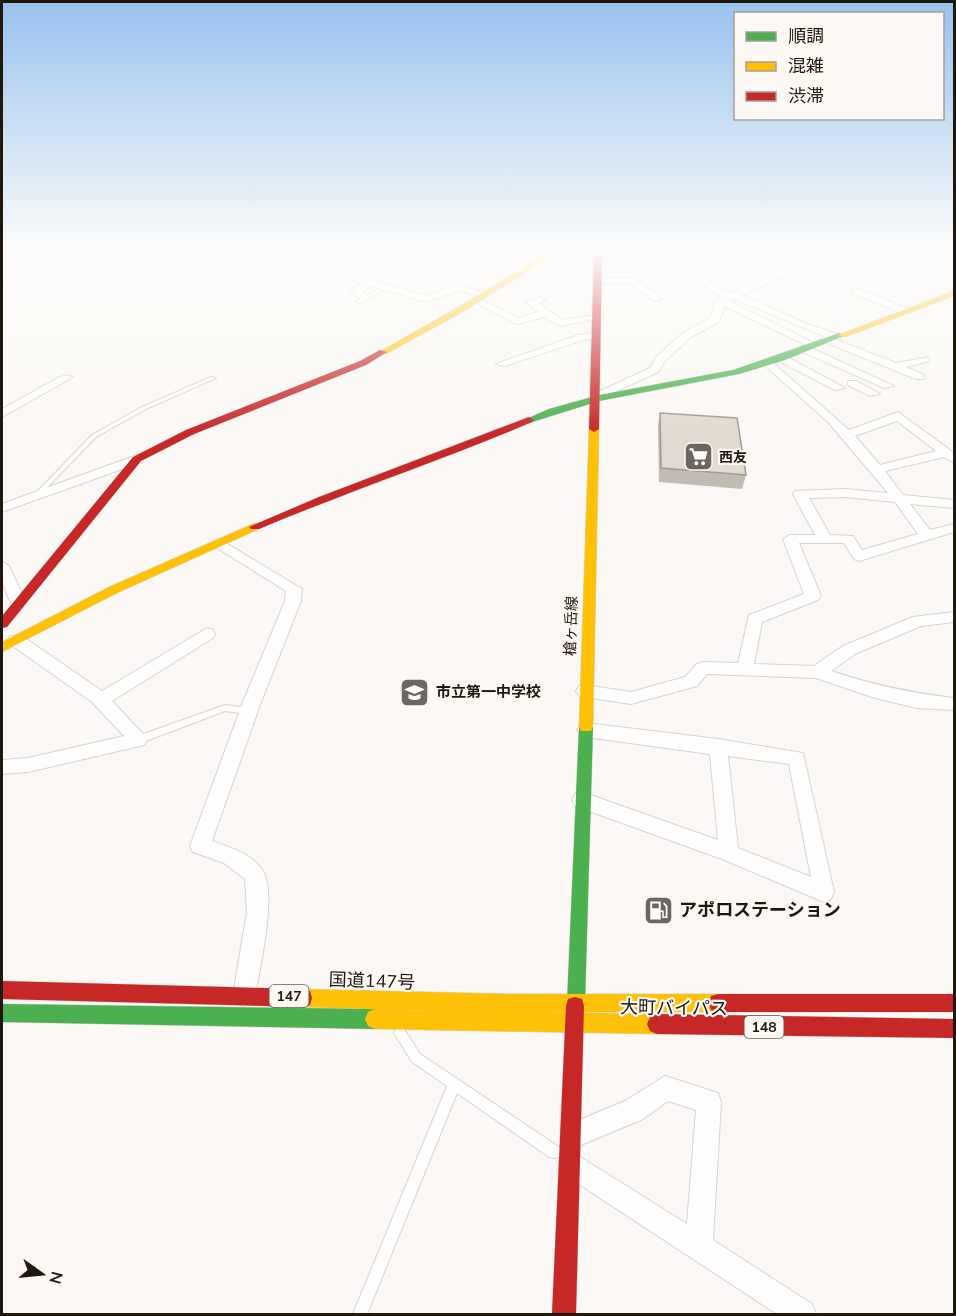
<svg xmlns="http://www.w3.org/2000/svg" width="956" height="1316" font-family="'Nunito Sans','Noto Sans JP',sans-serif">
<rect width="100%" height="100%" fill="#fbf8f5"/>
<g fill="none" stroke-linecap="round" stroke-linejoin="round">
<defs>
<g id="lane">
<polygon points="384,286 388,287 359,303 355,302"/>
<polygon points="211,377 216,378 146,409 96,437 39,496 35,496 34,495 92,435 142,407"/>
<polygon points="225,705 249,708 252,709 253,711 252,713 249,714 225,711 138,744 135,743 133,740 135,737"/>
<polygon points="400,1027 404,1029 420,1054 559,1147 560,1152 559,1157 554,1158 549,1157 457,1093 367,1314 353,1314 447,1086 412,1062 394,1033 396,1029"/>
</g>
<g id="street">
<polygon points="520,250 533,250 551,257 547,260"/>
<polygon points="783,250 792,250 784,261 784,276 742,295 807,324 837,334 838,336 835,339 896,363 929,357 929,361 906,367 924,375 924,379 916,379 822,341 821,339 824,336 734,299 729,301 818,345 811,348 894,386 884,388 801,351 801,347 808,346 724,306 719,322 691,337 665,361 658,372 597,400 589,400 589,396 650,368 656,357 683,333 710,318 716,301 722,297 681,272 681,268 687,268 730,293 776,273 774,261"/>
<polygon points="915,250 930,250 954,256 954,262"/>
<polygon points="352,274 426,296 456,285 489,294 484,297 457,291 426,302 372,286 362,291 369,298 364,301 350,291 363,283 349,279 349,275"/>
<polygon points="598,278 635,278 662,299 654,301 630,283 595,283 593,281"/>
<polygon points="855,288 912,310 913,312 904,314 852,293 852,289"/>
<polygon points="541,297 546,300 539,303 562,320 596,315 601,318 560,326 544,317 517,324 470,300 478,298 518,318 538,312 526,302"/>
<polygon points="595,333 600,336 599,338 583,340 505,366 496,364 578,335"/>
<polygon points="777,356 785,356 845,388 835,390 777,360"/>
<path d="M763,361H771L849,430L898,412L954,453V463L944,457L885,471L903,495L954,500V508L910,504L930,530L954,524V532L859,561L854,559L844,543H799L821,596L818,600L762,622L754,664L814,666L843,646L913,617L954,612V622L921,626L855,654L831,671C873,685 911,693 954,698V710L917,708L875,698L816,678L707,674L697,686L631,704L585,697L579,696L576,691L579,686L585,685L631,692L685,677L697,664L703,662L738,663L749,615L804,594L783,539L790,535H815L793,494L795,491L845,489L888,493L829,423L762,363ZM897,421L936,451L880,465L855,436ZM845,497L895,502L918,534L862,550L853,536L830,535L809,498Z"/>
<polygon points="63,375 73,377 2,417 2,409"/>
<polygon points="848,381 856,381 880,394 870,396 848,385"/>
<polygon points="137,455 143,459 142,462 2,512 2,504"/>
<path d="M219,539L302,589L301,601L261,702L212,841C229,847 253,854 263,871C277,893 260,968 255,995L252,1003L244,1006L236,1003L233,995L247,912L245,879L224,863L193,852L190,846L243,702L285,601L286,591L214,546L212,543L214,540Z"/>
<path d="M2,561L9,566L26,602L23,606H13C4,591 0,578 2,561Z"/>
<polygon points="207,628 213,630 215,634 213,638 112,701 144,735 147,740 144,745 28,772 2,774 2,760 28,758 124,736 92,702 10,644 8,640 10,636 22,636 102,691"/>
<path d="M586,723L718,739L803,753L834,892L831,899L824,902L722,859L575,806L572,800L575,794L582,792L718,840L710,754L586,737L580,735L577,730L580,725ZM728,756L789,764L811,877L738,848Z"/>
<polygon points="665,1076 718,1093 721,1102 713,1240 812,1304 816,1314 777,1314 565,1175 561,1166 565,1157 574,1153 687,1224 696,1110 668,1101 643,1119 574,1148 565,1144 561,1135 565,1126 625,1101"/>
</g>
<g id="fast">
<polygon points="839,333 846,335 785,360 739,374 599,401 529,423 524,420 549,409 599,395 733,370"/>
<polygon points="586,721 591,723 593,727 585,1003 583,1010 576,1012 569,1010 567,1003 579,727 581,723"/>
<polygon points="2,1004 375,1009 382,1012 385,1019 382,1026 375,1029 2,1022"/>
</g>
<g id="slow">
<polygon points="553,250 562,250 461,313 386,354 379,352 455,309"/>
<polygon points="954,291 954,296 845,337 838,335"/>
<polygon points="594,426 599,429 593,727 591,731 581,731 579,727 589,429"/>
<polygon points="255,523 259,525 259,529 117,593 2,652 2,642 109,587"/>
<polygon points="303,989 512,994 718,994 725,996 727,1003 725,1010 718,1012 541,1012 657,1014 664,1017 667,1024 664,1031 657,1034 375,1029 368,1026 365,1019 368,1012 375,1009 433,1011 303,1007 296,1005 294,998 296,991"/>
</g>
<g id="jam">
<polygon points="594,250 602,250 599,429 594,432 589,429"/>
<polygon points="380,350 387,352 366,365 194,434 141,461 7,627 2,628 2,616 133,457 186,430 360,361"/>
<path d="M529,417L534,420L532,422C442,460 349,491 259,529H251L249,527L319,497Z"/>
<polygon points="2,981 303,989 310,991 312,998 310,1005 303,1007 2,999"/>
<polygon points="718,994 954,994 954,1012 718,1012 711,1010 709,1003 711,996"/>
<polygon points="575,997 582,999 584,1006 576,1314 552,1314 566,1006 568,999"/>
<polygon points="657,1014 954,1019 954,1038 657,1034 650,1031 647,1024 650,1017"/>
</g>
</defs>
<use href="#lane" stroke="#d9d3cd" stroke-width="2"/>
<use href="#street" stroke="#d9d3cd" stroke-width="2"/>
<use href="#fast" stroke="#d9d3cd" stroke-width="1"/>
<use href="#slow" stroke="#d9d3cd" stroke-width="1"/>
<use href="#jam" stroke="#d9d3cd" stroke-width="1"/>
<path stroke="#dcdbda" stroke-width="1.5" stroke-dasharray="3 3" stroke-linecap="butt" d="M2,285C29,274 44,259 72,250"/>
<use href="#lane" fill="#fefefe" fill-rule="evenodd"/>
<use href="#street" fill="#fefefe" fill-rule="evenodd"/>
<use href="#fast" fill="#4caf50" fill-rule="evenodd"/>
<use href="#slow" fill="#ffc107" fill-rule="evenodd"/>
<use href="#jam" fill="#c62828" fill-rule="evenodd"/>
</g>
<polygon fill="#c2bbb3" points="660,413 746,475 742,489 659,482 658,426"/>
<polygon fill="#e2dad0" stroke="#9e9992" stroke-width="1.5" points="660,413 737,418 746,475 661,468"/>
<linearGradient id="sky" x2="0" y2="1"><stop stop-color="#97c2ed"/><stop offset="0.58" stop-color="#fdfcfa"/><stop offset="1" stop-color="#fdfcfa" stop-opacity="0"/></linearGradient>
<rect width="956" height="434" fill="url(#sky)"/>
<defs>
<symbol id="supermarket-square" viewBox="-11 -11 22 22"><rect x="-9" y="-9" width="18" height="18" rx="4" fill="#6d6660" stroke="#fdf8f3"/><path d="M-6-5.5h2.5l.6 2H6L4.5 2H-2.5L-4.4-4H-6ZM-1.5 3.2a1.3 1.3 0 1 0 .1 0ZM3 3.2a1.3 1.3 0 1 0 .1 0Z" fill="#fff"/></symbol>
<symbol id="school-square" viewBox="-11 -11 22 22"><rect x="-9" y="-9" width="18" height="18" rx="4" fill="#6d6660" stroke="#fdf8f3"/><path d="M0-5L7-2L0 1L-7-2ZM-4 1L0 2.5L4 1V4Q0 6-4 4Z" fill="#fff"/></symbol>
<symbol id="fuel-square" viewBox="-11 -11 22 22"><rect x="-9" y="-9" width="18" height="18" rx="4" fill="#6d6660" stroke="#fdf8f3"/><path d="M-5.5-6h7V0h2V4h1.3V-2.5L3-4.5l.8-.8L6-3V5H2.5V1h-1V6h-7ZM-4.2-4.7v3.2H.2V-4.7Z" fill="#fff"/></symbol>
</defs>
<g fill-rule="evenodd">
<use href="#supermarket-square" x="682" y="440" width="33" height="33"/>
<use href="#school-square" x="398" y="676" width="33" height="33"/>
<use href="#fuel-square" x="642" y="894" width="33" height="33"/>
</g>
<g text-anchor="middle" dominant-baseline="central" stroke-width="4.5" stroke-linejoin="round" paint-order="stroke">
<g font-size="14" font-weight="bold" fill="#20180f" stroke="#fdf8f3" text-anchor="start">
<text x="719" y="457">西友</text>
</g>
<g fill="#fdf8f3" stroke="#625b53" stroke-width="1.5">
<rect x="269.5" y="985" width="39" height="22" rx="4.5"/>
<rect x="744.5" y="1016" width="39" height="22" rx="4.5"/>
</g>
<g font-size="14" font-weight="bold" fill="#20180f">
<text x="289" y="996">147</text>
<text x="764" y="1027">148</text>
</g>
<g font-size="15" fill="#20180f" stroke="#fdf8f3">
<text transform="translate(571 626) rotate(-88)">槍ヶ岳線</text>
</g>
<g font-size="15" font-weight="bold" fill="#20180f" stroke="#fdf8f3" text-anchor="start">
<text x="436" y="692">市立第一中学校</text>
</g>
<g font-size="18" font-weight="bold" fill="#20180f" stroke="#fdf8f3" text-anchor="start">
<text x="679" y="910">アポロステーション</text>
</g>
<g font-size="18" fill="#20180f" stroke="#fdf8f3">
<text transform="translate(372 981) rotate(2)">国道147号</text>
<text transform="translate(674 1008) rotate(1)">大町バイパス</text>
</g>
</g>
<rect width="956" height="1316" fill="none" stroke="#20180f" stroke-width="6"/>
<rect x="734" y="12" width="210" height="108" fill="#fdf8f3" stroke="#a59e98" stroke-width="1.5"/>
<rect x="746" y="32" width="30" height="9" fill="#4caf50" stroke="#a59e98" stroke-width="1.5"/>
<text x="788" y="42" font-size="18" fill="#20180f">順調</text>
<rect x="746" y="62" width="30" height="9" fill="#ffc107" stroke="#a59e98" stroke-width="1.5"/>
<text x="788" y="72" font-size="18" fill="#20180f">混雑</text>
<rect x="746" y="92" width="30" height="9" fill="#c62828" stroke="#a59e98" stroke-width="1.5"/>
<text x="788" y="102" font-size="18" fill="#20180f">渋滞</text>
<g transform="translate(42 1274) rotate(105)" stroke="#fdf8f3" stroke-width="4.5" paint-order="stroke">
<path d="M0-4.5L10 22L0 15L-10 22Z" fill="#20180f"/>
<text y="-9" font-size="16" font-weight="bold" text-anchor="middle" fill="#20180f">N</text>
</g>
</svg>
